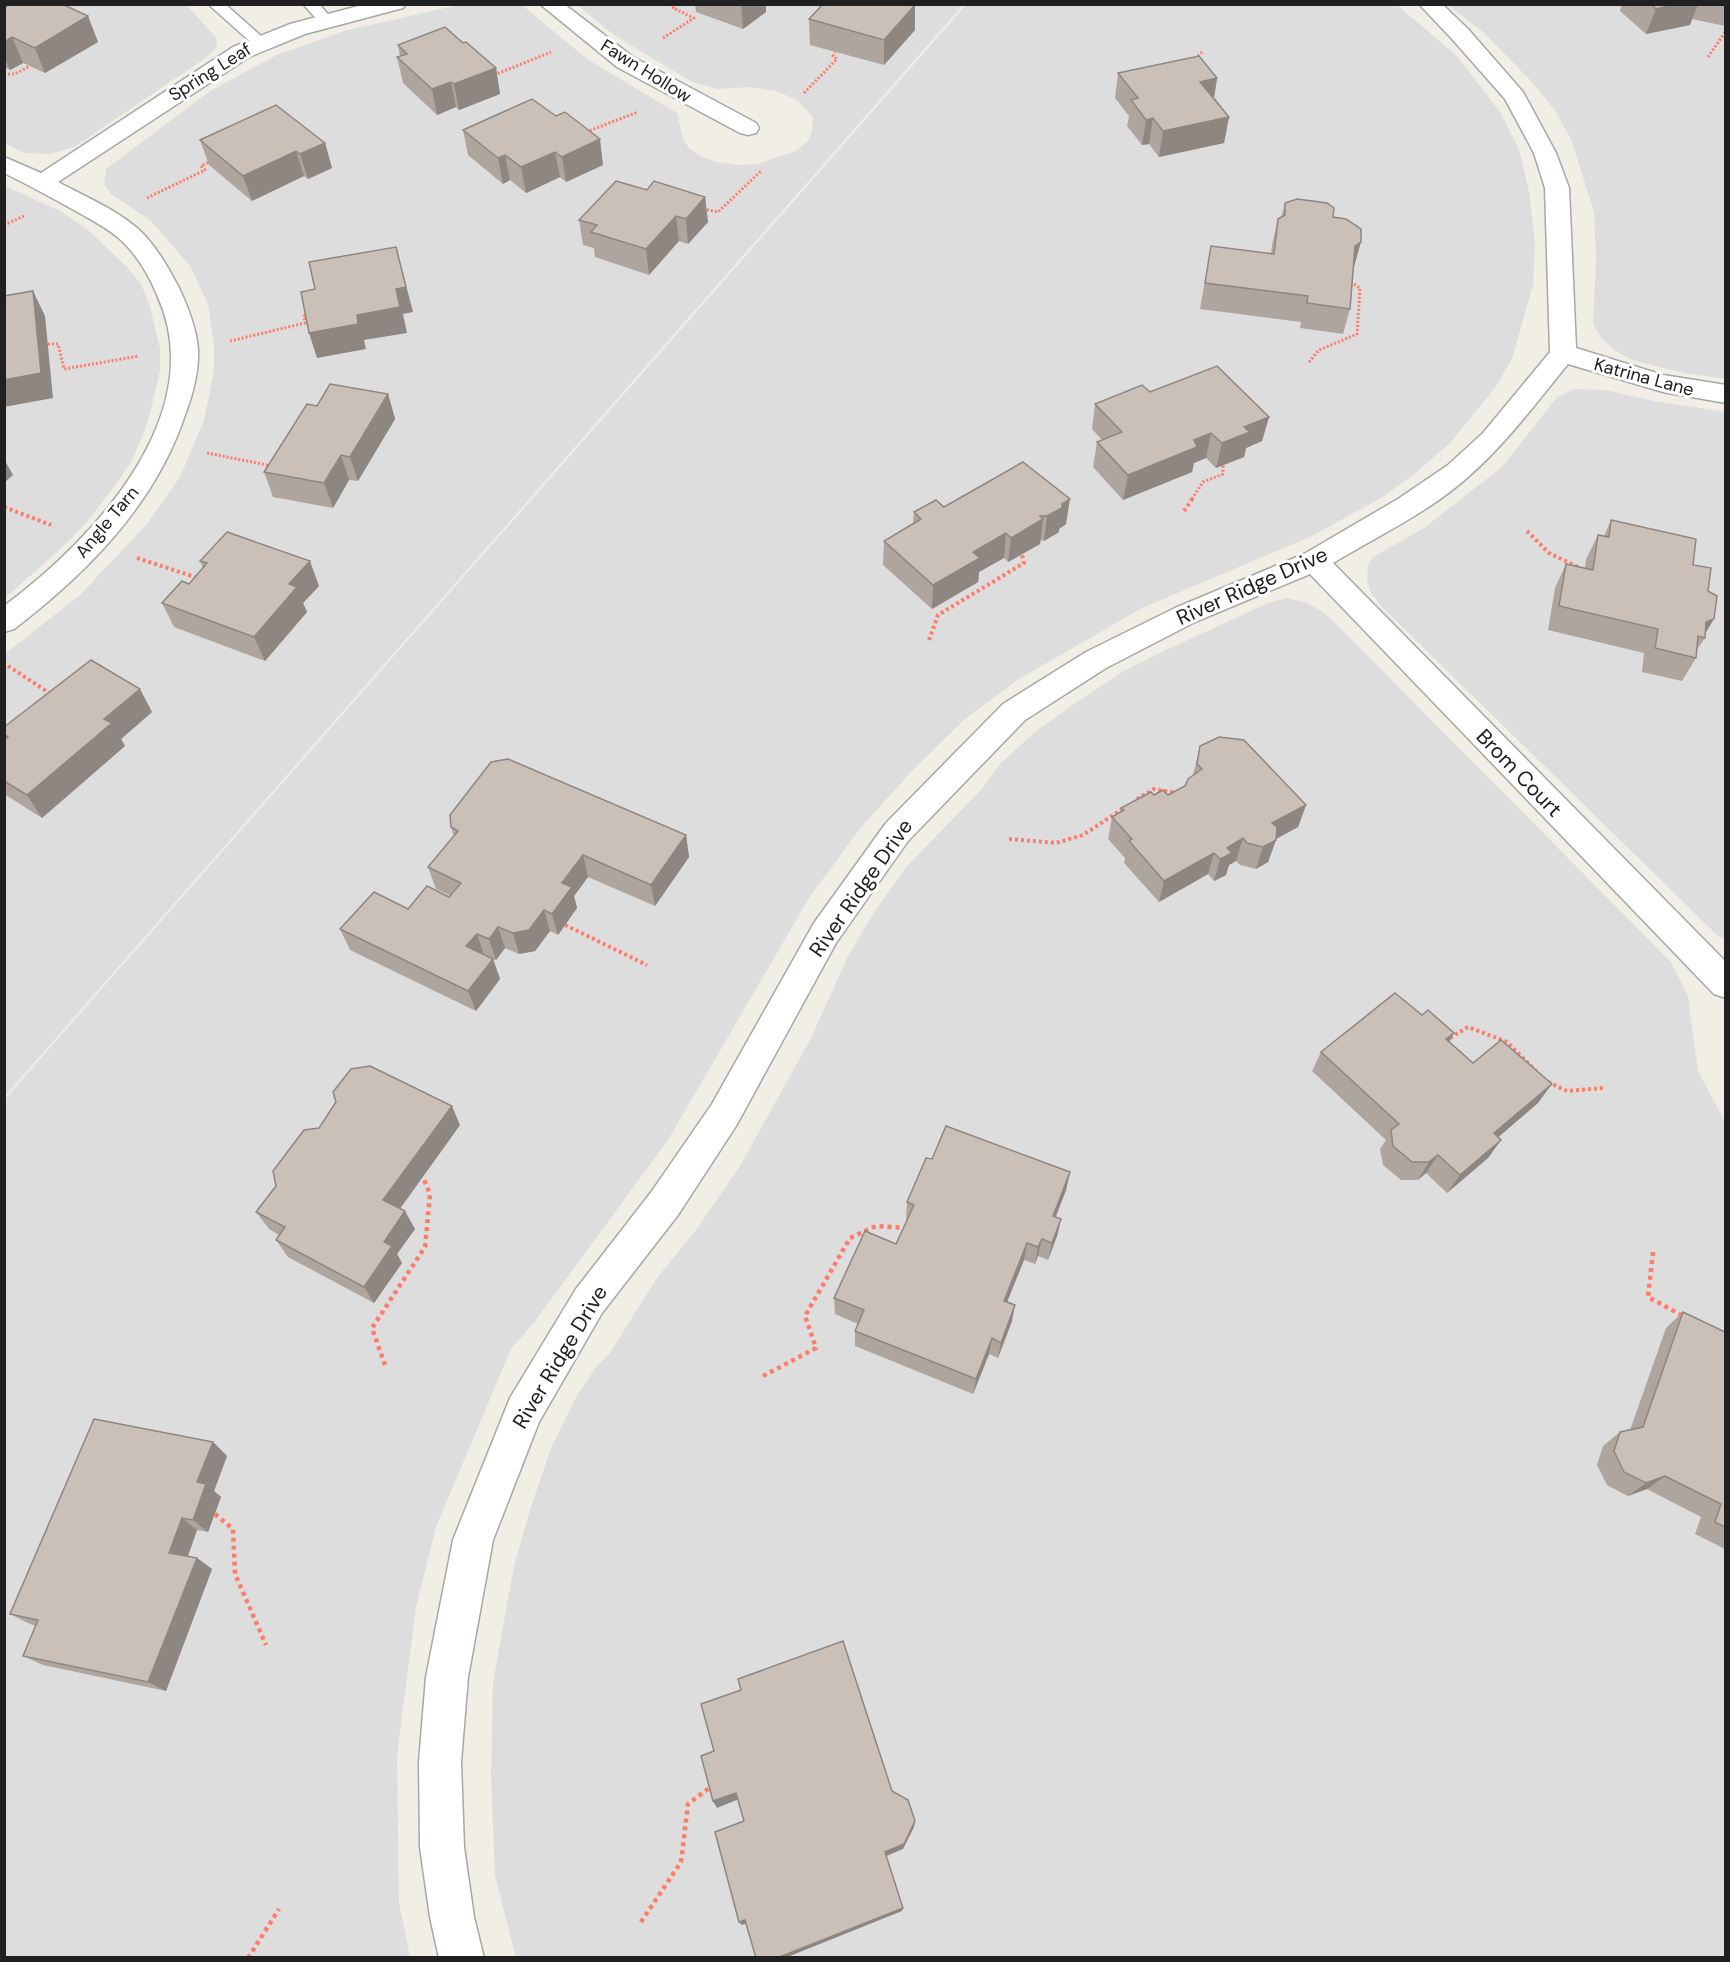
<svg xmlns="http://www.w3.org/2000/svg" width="1730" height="1962" font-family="'DM Sans',sans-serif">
<rect width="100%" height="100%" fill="#f1eee6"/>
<g fill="#dedddd">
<polygon points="463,4 522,5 587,59 677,113 683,140 689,148 700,156 717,162 737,165 757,164 796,151 808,141 812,131 813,117 797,100 776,91 751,87 717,89 692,82 614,35 577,5 963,5 5,1096 5,654 80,595 147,524 180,477 204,420 214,371 214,344 208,304 190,266 151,221 111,194 104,184 106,169 210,91 277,55 344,31"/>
<polygon points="5,5 186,5 216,37 217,46 207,57 74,147 50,154 25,153 5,144"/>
<polygon points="966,5 1397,5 1457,56 1500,112 1519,149 1529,192 1535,243 1533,285 1512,359 1495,388 1450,443 1413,475 1381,498 1310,537 1142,608 1019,679 965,719 913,770 862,826 809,898 668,1140 536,1320 511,1349 436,1527 416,1607 397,1756 399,1903 410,1957 5,1958 5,1099"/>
<polygon points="1448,5 1725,5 1725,379 1684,373 1632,360 1616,351 1602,339 1593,324 1596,262 1594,212 1571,139 1554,109 1530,80 1483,32"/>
<polygon points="5,186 62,212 88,230 127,267 141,284 150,306 160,349 160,370 150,414 143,435 132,460 117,483 86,523 66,544 5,598"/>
<polygon points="1574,389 1605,390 1654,401 1725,412 1725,939 1718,936 1381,606 1371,593 1367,580 1368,566 1373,557 1424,528 1502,467 1557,397"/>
<polygon points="1287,598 1307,603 1323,612 1340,628 1671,962 1688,996 1698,1071 1726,1124 1725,1957 516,1958 495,1876 491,1775 493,1682 514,1566 530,1510 551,1448 575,1399 596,1367 609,1354 657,1278 696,1230 740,1166 811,1038 849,954 877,908 907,866 981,790 1000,764 1035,732 1077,702 1122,672 1166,650 1268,603"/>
</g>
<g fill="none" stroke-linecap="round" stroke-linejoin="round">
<defs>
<g id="lane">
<polygon points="208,4 225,4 268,42 266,45 254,45"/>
<polygon points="303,4 319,4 333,20 330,23 320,23"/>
</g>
<g id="street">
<path d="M366,4H406L403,8L305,34L249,57L58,182C84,196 115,209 137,228C155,244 168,267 179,288C188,307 196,327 198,349C199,372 193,394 185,415C155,505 87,573 14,629L4,632V606C93,540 212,414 157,295C149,275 138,257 123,242C111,230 95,222 81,214C56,200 31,186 4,173V157L41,173L233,47L290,24Z"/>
<polygon points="540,4 564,4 633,57 756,123 759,128 756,133 748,135 740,133 617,67"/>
<path d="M1419,4H1442L1468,29L1523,92L1556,153L1569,188L1576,348L1663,375L1726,385V403L1663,392L1568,364C1536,403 1506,444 1468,477C1429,512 1378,536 1333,563L1726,962V998L1714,994L1310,574L1195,622L1106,668L1025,720L908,841L836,943L736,1126L678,1215L602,1313L539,1422L493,1540L468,1677L461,1762L464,1847L474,1917L484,1958H439L430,1917L420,1847L419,1762L426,1677L453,1540L510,1398L576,1289L652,1191L712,1104L814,923L886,823L1003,704L1086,652L1175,608L1304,554L1398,499L1448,465L1483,433L1550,352L1545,188L1534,153L1505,99L1452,39Z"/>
</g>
</defs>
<use href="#lane" stroke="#a7a7a7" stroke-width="3"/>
<use href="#street" stroke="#a7a7a7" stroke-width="3"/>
<g stroke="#ff7c69" stroke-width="3" stroke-dasharray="2 2" stroke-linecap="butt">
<polyline points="663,38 694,18 673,8 677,4"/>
<polyline points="1708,57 1726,31"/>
<polyline points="1195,59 1202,52"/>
<polyline points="4,74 15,74 30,66"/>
<polyline points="494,75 551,52"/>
<polyline points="804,93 837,59 833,56 835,52"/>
<polyline points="1212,96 1225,114"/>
<polyline points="586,132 638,112"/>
<polyline points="147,198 205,170 201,166 211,161"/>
<polyline points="703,209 718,212 761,171"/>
<polyline points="4,225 24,216"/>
<polyline points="230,341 305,323 304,316 310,315"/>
<polyline points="48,344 58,344 64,369 139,356"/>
<polyline points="1309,362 1319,350 1357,334 1360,288 1349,281"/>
<polyline points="207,453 272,466"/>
<polyline points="1192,499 1203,482 1223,474 1223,465"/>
</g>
<g stroke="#ff7c69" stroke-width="4" stroke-dasharray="3 3" stroke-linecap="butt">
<polyline points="4,507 51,525"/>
<polyline points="1184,511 1193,498"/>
<polyline points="1527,531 1549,553 1580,568"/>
<polyline points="137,558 198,578"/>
<polyline points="929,640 938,615 1024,563 1022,555"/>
<polyline points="8,666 51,694"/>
<polyline points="1137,799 1154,789 1177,793"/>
<polyline points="1009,839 1056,843 1083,835 1124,808"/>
<polyline points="565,925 647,965"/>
<polyline points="1450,1038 1468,1027 1507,1042 1536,1071"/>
<polyline points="1548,1082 1567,1091 1604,1088"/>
</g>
<g stroke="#ff7c69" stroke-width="4.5" stroke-dasharray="4 4" stroke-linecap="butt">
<polyline points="1653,1252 1648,1297 1685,1317"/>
<polyline points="385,1365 372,1328 425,1247 430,1194 423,1177"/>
<polyline points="763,1376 816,1348 805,1316 850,1238 876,1226 906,1228"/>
<polyline points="215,1514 233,1529 235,1574 266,1645"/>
<polyline points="641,1922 681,1862 688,1804 712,1786"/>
<polyline points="248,1958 279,1909"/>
</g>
<use href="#lane" fill="#fff" fill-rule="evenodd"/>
<use href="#street" fill="#fff" fill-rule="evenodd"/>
</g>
<g fill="#aea59e">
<polygon points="695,4 766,4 766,12 743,29 696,12"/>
<polygon points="1622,4 1725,4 1725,26 1692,19 1690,25 1646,34 1620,11"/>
<polygon points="4,8 98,42 45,73 23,63 10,70 4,67"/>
<polygon points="809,19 915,30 884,65 810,45"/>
<polygon points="463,43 496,68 500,94 459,110 456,107 437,115 403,83 397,57 400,56 398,45"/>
<polygon points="1118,73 1217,78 1214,99 1229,117 1224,143 1159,157 1149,144 1142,145 1127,126 1129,116 1115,98"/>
<polygon points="532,99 603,165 566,182 560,177 526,193 510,180 503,184 468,155 463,130"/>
<polygon points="200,140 325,143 332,168 308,179 304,176 252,201 209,165"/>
<polygon points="647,190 705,197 708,222 688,244 679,241 649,275 595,257 594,248 583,245 579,220"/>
<polygon points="1285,203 1333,217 1354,267 1350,309 1343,334 1300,328 1301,322 1200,309 1211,246 1271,254 1272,245 1278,219 1281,218"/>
<polygon points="1150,392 1269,417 1262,441 1246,448 1244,457 1216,468 1206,458 1194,463 1192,472 1123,500 1093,467 1097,442 1102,440 1092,429 1095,404"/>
<polygon points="388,394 395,419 358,481 349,480 333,508 273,497 264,472 317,406"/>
<polygon points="1023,462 1066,524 1059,529 1059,532 1044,541 1041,540 1040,544 1008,562 1004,558 979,572 978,582 932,609 883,565 884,541 913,523 914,512 944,507"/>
<polygon points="1611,520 1693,565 1708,591 1705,638 1696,651 1696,658 1682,681 1642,672 1644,653 1548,630 1555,588 1566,564 1585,568 1586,559 1598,535 1604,536"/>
<polygon points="200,561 319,586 303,603 307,612 265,661 174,627 162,603 189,584 203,568"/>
<polygon points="152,712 121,739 125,746 42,818 4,794 4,727"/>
<polygon points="1200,746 1306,805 1298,827 1276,839 1268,862 1256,869 1240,865 1236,861 1229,865 1226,875 1214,881 1208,874 1159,902 1124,863 1125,858 1108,839 1112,817 1120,813 1121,808 1154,795 1168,795 1185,786 1193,775"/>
<polygon points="451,827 686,835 689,857 655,906 588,877 574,896 577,908 558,935 550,931 535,951 519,954 505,948 496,960 493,959 500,979 476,1011 350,950 340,929 449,897 451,896 436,889 428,867 454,836"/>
<polygon points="1449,1042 1473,1063 1538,1103 1498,1137 1501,1140 1488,1158 1447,1193 1426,1173 1418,1180 1401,1180 1383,1165 1380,1149 1386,1140 1312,1071 1321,1052"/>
<polygon points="460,1125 400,1209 415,1229 397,1254 402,1263 374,1303 288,1257 276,1240 279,1235 269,1229 256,1212"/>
<polygon points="932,1159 1070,1172 1066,1190 1056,1217 1061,1219 1057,1236 1048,1260 1038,1256 1035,1264 1024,1260 1007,1302 1012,1321 998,1358 989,1354 973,1394 855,1346 855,1331 858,1324 835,1314 834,1298 896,1244 907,1220 906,1220 907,1202"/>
<polygon points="1683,1312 1725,1332 1725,1549 1695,1534 1701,1517 1647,1489 1628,1496 1607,1485 1597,1465 1603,1446 1620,1432 1630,1430 1666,1328"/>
<polygon points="213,1442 227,1456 214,1491 221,1497 208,1532 197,1530 188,1556 197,1558 212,1569 166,1691 43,1665 23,1656 36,1626 30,1624 10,1614"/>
</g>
<g fill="#8d8681">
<polygon points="741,4 766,4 766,12 743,29"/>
<polygon points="1677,4 1698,4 1690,25 1646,34 1656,9"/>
<polygon points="915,5 915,30 884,65 884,40"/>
<polygon points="88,16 98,42 45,73 35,48"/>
<polygon points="12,37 23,63 10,70 4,56 4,42"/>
<polygon points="496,68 500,94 459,110 454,84"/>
<polygon points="1217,78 1213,104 1200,82"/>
<polygon points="451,82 456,107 437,115 432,89"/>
<polygon points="1229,117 1224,143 1159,157 1163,131"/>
<polygon points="1153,118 1149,144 1142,145 1146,120"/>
<polygon points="600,139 603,165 566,182 562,157"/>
<polygon points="325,143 332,168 308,179 300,154"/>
<polygon points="296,151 304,176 252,201 243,176"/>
<polygon points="555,152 560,177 526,193 521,167"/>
<polygon points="505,155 510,180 503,184 498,158"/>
<polygon points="705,197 708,222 688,244 686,219"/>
<polygon points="676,216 679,241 649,275 646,249"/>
<polygon points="1361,242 1354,267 1348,272 1355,246"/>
<polygon points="396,247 413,312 403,314 407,333 364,340 366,349 317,358 309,333 357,315 396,289"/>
<polygon points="33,291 45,316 53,398 4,407 4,380"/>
<polygon points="388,394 395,419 358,481 350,457"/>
<polygon points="1269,417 1262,441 1246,448 1244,457 1216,468 1222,443 1244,427"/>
<polygon points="1211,433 1206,458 1194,463 1192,472 1123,500 1128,475 1194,440"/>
<polygon points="341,455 349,480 333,508 324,483"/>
<polygon points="4,459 13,475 4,483"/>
<polygon points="1070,499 1066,524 1059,529 1059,532 1044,541 1047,516"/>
<polygon points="1043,519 1040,544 1008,562 1011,538"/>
<polygon points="1006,533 1004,558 979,572 978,582 932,609 933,585 973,552"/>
<polygon points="310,561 319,586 303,603 307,612 265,661 254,637 289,584"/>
<polygon points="1714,619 1703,637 1706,622"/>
<polygon points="140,689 152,712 121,739 125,746 42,818 27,795 104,719"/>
<polygon points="1306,805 1298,827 1265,845 1272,823"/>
<polygon points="686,835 689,857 655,906 651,885"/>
<polygon points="1243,838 1236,861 1229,865 1226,875 1214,881 1220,859 1227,848"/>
<polygon points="1276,840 1268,862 1256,869 1263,847"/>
<polygon points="1214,853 1208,874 1159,902 1164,881"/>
<polygon points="583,855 588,877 574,896 577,908 558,935 552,914 562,883"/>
<polygon points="544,910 550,931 535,951 519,954 513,933"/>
<polygon points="498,927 505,948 496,960 489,939"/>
<polygon points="477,934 484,955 466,946"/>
<polygon points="493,959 500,979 476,1011 468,991"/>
<polygon points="1454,1033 1443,1053 1446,1039"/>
<polygon points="1552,1084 1538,1103 1481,1152 1494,1133"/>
<polygon points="452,1106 460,1125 393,1218 383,1200"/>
<polygon points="1501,1140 1488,1158 1447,1193 1460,1175"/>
<polygon points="1438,1155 1426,1173 1418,1180 1429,1162"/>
<polygon points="1070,1172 1066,1190 1049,1233 1053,1216"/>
<polygon points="405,1211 415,1229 397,1254 402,1263 374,1303 364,1287 384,1242"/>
<polygon points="1061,1219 1057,1236 1048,1260 1052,1243"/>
<polygon points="1042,1239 1038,1256 1035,1264 1038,1247"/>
<polygon points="1027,1243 1024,1260 1001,1317 1004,1301"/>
<polygon points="1015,1305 1012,1321 998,1358 1001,1343"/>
<polygon points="992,1338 989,1354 973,1394 976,1379"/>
<polygon points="213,1442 227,1456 214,1491 221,1497 208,1532 193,1520 197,1482"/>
<polygon points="1665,1476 1647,1489 1628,1496 1646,1483"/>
<polygon points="182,1518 197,1530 185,1564 169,1553"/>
<polygon points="197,1558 212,1569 166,1691 148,1682"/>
<polygon points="736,1793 739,1799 717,1808 713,1801"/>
<polygon points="915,1821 914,1827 903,1849 884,1857 885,1852"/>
<polygon points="903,1908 902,1911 785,1958 777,1958"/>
<polygon points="745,1920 748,1923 742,1925 739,1922"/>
</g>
<g fill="#cac0b8" stroke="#8d8681" stroke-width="1.5">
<polygon points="10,4 62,4 88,16 35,48 12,37 4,42 4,8"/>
<polygon points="823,4 914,4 915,5 884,40 809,19"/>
<polygon points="1651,4 1677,4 1656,9"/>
<polygon points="445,27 463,43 466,42 496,68 454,84 451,82 432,89 397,57 407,54 398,45"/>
<polygon points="1199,56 1217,78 1200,82 1229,117 1163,131 1153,118 1146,120 1131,100 1138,98 1118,73"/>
<polygon points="532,99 556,116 565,112 600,139 562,157 555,152 521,167 505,155 498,158 463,130"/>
<polygon points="276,105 325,143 300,154 296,151 243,176 200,140"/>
<polygon points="616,181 647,190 654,181 705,197 686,219 676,216 646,249 591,232 597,225 579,220"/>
<polygon points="1297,199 1327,203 1334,208 1333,217 1346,219 1361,229 1361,242 1355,246 1350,309 1307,303 1308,296 1205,283 1211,246 1274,254 1278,219 1285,215 1285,203"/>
<polygon points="396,247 406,287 396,289 400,307 357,315 358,324 309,333 301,292 315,289 309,262"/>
<polygon points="33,291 41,373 4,380 4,296"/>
<polygon points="1217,366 1269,417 1244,427 1250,432 1222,443 1211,433 1194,440 1197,447 1128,475 1097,442 1122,432 1095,404 1142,385 1150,392"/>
<polygon points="330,384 388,394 350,457 341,455 324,483 264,472 307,404 317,406"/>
<polygon points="1023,462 1070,499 1062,504 1062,508 1047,516 1040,516 1043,519 1011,538 1006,533 973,552 980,558 933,585 884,541 921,519 914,512 936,500 944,507"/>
<polygon points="1611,520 1696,539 1693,565 1711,568 1708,591 1717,596 1714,619 1706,622 1705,638 1698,636 1696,658 1655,648 1658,629 1559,606 1566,564 1593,570 1598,535 1609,537"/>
<polygon points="227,532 310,561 289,584 297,587 254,637 162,603 182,581 189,584 207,563 200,561"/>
<polygon points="91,660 140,689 104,719 112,723 27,795 4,781 4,740 8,737 4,734 4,727"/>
<polygon points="1219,737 1244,740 1306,805 1272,823 1277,827 1276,840 1263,847 1247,843 1243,838 1227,848 1232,853 1220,859 1214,853 1164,881 1129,841 1132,839 1112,817 1124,810 1121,808 1151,792 1154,795 1163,790 1168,795 1185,786 1188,779 1202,769 1197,764 1200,746"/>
<polygon points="508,759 686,835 651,885 583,855 562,883 572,887 552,914 544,910 529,930 513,933 498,927 489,939 477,934 466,946 493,959 468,991 340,929 374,892 408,909 427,886 449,897 461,883 428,867 458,831 451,827 450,815 491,762"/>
<polygon points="1395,993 1422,1015 1428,1010 1454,1033 1446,1039 1473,1063 1501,1040 1552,1084 1494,1133 1501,1140 1460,1175 1438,1155 1429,1162 1412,1162 1393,1146 1391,1130 1399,1124 1321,1052"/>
<polygon points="370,1066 452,1106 383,1200 405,1211 384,1242 392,1246 364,1287 276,1240 285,1227 256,1212 276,1186 273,1171 304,1130 319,1128 336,1102 333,1092 351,1069"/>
<polygon points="946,1126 1070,1172 1053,1216 1061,1219 1052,1243 1042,1239 1038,1247 1027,1243 1004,1301 1015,1305 1001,1343 992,1338 976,1379 855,1331 864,1310 834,1298 865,1231 896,1244 914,1205 907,1202 926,1158 932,1159"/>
<polygon points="1683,1312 1725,1332 1725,1527 1715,1522 1721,1504 1665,1476 1646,1483 1624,1472 1614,1451 1620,1432 1643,1427"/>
<polygon points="94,1419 213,1442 197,1482 206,1484 193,1520 182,1518 169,1553 197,1558 148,1682 23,1656 38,1620 10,1614"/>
<polygon points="843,1641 892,1791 908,1800 915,1821 904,1844 885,1852 903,1908 777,1958 756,1958 745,1920 739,1922 715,1832 744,1821 736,1793 713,1801 701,1756 714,1751 701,1704 741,1690 738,1679"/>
</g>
<g text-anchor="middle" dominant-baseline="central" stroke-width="6" stroke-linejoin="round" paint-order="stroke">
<g font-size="18" fill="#202020" stroke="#fff">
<text transform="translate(646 71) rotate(32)">Fawn Hollow</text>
<text transform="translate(210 72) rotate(-32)">Spring Leaf</text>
<text transform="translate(1644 377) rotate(15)">Katrina Lane</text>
<text transform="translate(107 522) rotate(-50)">Angle Tarn</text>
</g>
<g font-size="21" fill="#202020" stroke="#fff">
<text transform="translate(1252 586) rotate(-24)">River Ridge Drive</text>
<text transform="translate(1519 773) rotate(46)">Brom Court</text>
<text transform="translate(861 888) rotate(-55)">River Ridge Drive</text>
<text transform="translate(560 1357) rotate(-59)">River Ridge Drive</text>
</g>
</g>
<rect width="1730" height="1962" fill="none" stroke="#202020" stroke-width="12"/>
</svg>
